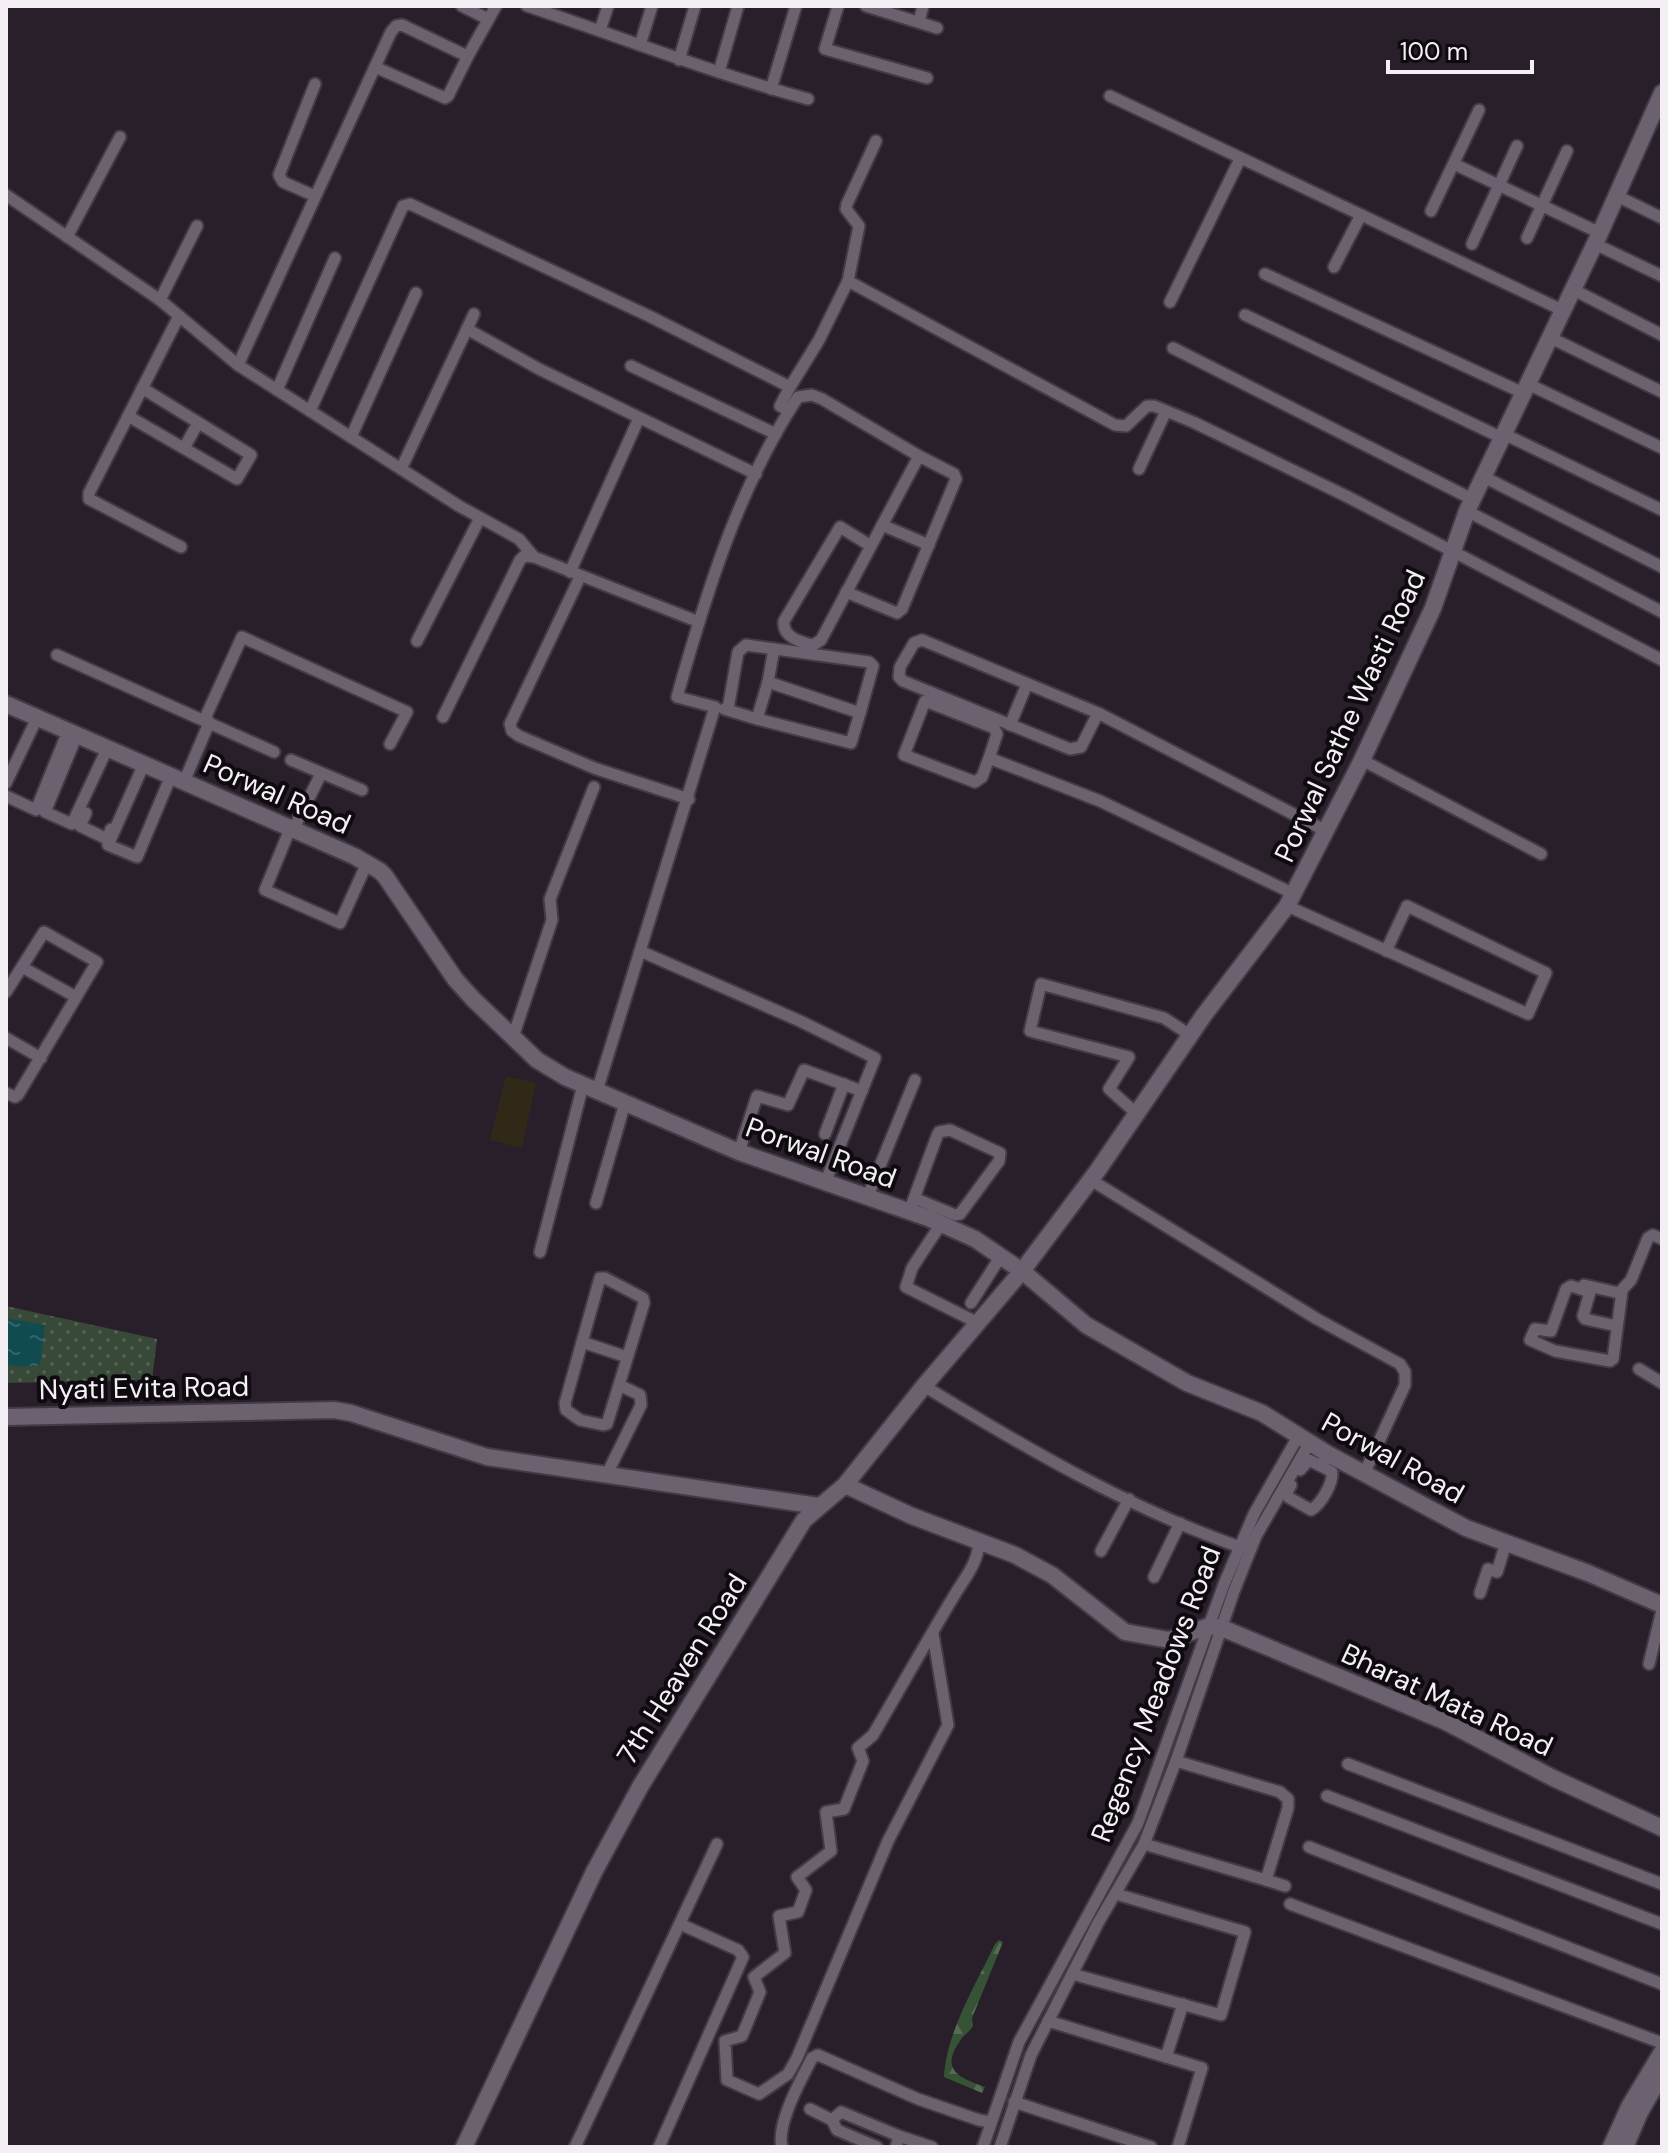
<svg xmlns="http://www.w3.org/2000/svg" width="1668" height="2153" font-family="'DM Sans',sans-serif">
<defs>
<pattern id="grass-dots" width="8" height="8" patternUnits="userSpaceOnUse" patternTransform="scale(2)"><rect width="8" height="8" fill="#384937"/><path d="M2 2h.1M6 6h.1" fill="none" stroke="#556455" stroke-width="1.8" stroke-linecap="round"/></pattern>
<pattern id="forest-firs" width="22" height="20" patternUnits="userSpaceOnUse" patternTransform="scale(2)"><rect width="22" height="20" fill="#375336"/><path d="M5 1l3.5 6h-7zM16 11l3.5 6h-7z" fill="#556c54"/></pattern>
<pattern id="water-ripples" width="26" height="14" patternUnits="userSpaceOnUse" patternTransform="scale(2)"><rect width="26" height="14" fill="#104b51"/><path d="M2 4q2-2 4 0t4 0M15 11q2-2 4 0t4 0" fill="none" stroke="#33656b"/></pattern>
</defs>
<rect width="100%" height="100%" fill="#281f2a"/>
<polygon fill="#312918" points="506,1076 536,1083 522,1148 490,1140"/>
<polygon fill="url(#grass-dots)" points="6,1306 157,1339 152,1380 6,1383"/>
<path fill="url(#forest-firs)" d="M999,1940L1003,1942L972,2018L973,2026C969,2033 964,2034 960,2041C939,2071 961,2078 985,2087L982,2093L944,2077C946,2033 976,1984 995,1944Z"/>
<polygon fill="url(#water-ripples)" points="6,1318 45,1325 40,1365 18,1367 6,1364"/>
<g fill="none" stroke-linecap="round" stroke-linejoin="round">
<defs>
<g id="street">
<polyline points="462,6 488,19"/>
<path d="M527,6C621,37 712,73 808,99"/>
<polyline points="838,6 825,49 927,78"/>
<polyline points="866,6 937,28"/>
<polyline points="919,22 923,6"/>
<polyline points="600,30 608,6"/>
<polyline points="640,45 652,6"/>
<polyline points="679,60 695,6"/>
<polyline points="375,67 445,98 448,96 469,54"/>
<polyline points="719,72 738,6"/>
<polyline points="771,89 796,6"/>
<polyline points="1110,96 1562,310"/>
<polyline points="1454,164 1600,233"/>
<polyline points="6,195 160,300 238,365 459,506 519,539 534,557 699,622"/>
<polyline points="315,196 283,182 279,175 315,84"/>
<polyline points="1617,196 1662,218"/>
<polyline points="1431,211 1479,110"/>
<polyline points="67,237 120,137"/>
<polyline points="1527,238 1567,151"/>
<polyline points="1472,244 1517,146"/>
<polyline points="1595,244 1662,276"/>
<polyline points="1334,267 1361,215"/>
<polyline points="1265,274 1521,392"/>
<polyline points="848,281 859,226 846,209 847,204 876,141"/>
<polyline points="1572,289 1662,335"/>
<polyline points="160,300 197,226"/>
<polyline points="1170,302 1240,159"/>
<polyline points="1245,315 1500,437"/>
<polyline points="179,316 89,493 89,499 181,547"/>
<polyline points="467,329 539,369 756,474"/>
<polyline points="1549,337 1662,392"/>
<polyline points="1173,348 1472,499"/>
<polyline points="238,365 391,32 396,26 402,25 465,55 469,54 496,6"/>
<polyline points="631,366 776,434"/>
<polyline points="1526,383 1662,448"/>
<polyline points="277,390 335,258"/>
<polyline points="310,411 403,206 410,204 651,317 790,387 819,340 848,281 1115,425 1126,426 1147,406 1154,406 1193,422 1346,496 1662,660"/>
<polyline points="789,411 780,406 790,387"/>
<polyline points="128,416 237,479 251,455 142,388"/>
<polyline points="1502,433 1662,510"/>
<polyline points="351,437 416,293"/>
<polyline points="184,448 198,423"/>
<polyline points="401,469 474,314"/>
<polyline points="1139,469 1166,411"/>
<polyline points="1482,476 1662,567"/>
<polyline points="1467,511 1662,612"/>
<polyline points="882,525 929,545"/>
<polyline points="570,572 639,418"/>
<polyline points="580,577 510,724 512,731 519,736 594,768 689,799"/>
<polyline points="846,592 897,613 902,609 956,479 954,474 919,456"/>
<polyline points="417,641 480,518"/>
<polyline points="57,655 209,723 184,782"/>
<polyline points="724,709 757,719 768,682 774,649"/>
<polyline points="728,709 738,652 746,645 869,662 873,666 860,713 768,682"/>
<polyline points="1098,713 922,640 914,643 900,667 899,677 903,681 1070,749 1081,747 1098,713 1326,831"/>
<polyline points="443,717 520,560 524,556 534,557"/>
<polyline points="757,719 851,743 860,713"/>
<polyline points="1010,725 1027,684"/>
<polyline points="77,735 45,812 72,824 107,749"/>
<polyline points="274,752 209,723 206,716 242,637 407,712 390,744"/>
<polyline points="989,758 997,734 994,728 925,701 904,755 975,782 982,777 989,758 1100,801 1294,894"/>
<polyline points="291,760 362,790"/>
<polyline points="1362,760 1541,854"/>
<polyline points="144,764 108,845 137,857 171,776"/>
<polyline points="6,783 37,718"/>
<polyline points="6,796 36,810 68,731"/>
<polyline points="86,813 80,826 107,839 111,829"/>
<polyline points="290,829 265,890 340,923 367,863"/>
<polyline points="293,830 321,774"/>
<polyline points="1287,906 1528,1014 1546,973 1407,906 1386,951"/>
<polyline points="640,951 800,1021 875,1058 825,1183"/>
<polyline points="22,967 76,997"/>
<polyline points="6,992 44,932 97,962 18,1095 15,1097 6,1093"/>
<polyline points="513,1037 552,920 550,899 594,787"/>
<polyline points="6,1038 41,1058"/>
<path d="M597,1091L715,707L677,697C706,594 738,488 798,397L812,395L822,399L919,456L871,546L840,527L784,621C782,637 800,642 813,645L821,640L871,546"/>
<polyline points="1137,1114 1109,1089 1129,1057 1030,1031 1041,984 1164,1018 1190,1035"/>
<polyline points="825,1134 844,1084"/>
<polyline points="739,1152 757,1096 788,1105 804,1070 862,1091"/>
<polyline points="1091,1180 1317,1319 1400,1364 1405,1372 1405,1385 1364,1474"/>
<polyline points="867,1198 915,1080"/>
<polyline points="596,1203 625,1103"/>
<polyline points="909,1212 937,1136 939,1132 950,1130 1000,1153 999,1161 960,1214 955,1215 914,1198"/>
<polyline points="941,1224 912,1268 906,1287 978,1323"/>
<polyline points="540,1252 583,1085"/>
<polyline points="1584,1285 1619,1293 1631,1280 1648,1238 1653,1235 1662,1239"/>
<polyline points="971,1303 1001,1256"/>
<polyline points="1617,1326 1585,1319 1583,1316 1590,1292 1571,1286 1566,1289 1551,1331 1535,1329 1530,1340 1555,1351 1610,1361 1613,1359 1622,1291"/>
<polyline points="582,1342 627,1357"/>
<polyline points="1639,1369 1662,1383"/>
<path d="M924,1386C1024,1447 1128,1508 1240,1547"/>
<polyline points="1300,1470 1309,1460 1321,1466"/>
<polyline points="606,1476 641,1405 640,1395 619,1385 644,1303 643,1298 605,1278 600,1278 565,1403 566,1410 580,1420 603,1425 607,1424 619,1385"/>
<path d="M1291,1485L1287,1492L1288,1497L1311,1510C1321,1504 1333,1484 1332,1472L1321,1466L1328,1454"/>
<polyline points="1101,1551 1129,1499"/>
<polyline points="1154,1577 1180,1523"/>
<polyline points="1480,1593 1488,1569 1497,1572 1506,1543"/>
<path d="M933,1634L948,1725L888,1841L797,2058L788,2074L759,2094L727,2080L725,2041L742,2036L760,1992L754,1977L785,1953L779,1916L798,1912L806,1890L797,1877L831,1851L826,1812L844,1809L863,1761L858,1748L873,1735C900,1689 926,1642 954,1596C965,1577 978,1564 979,1541"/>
<polyline points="1649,1664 1662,1610"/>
<polyline points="1348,1764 1662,1884"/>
<polyline points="1327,1796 1662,1924"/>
<polyline points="1144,1844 1266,1880 1288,1808 1288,1799 1280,1792 1176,1761"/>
<polyline points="1309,1847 1662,1984"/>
<polyline points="1266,1880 1285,1886"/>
<polyline points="1290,1904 1662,2043"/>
<polyline points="1072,1974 1221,2015 1245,1932 1116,1894"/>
<polyline points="1048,2021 1202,2068 1178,2147"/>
<polyline points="1166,2057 1183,2004"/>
<polyline points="1014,2102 1151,2147"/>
<polyline points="810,2109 832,2120"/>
<polyline points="575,2147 717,1844"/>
<polyline points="659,2147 743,1957 738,1950 680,1924"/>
<path d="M782,2147C776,2124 801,2080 812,2058L818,2055L918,2099L979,2120L991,2122"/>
<polyline points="877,2147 837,2130 832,2120 841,2112 899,2136"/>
<polyline points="896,2147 899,2136 932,2147"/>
<polyline points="983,2147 1019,2042 1138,1823 1224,1584 1254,1514 1299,1435"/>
<polyline points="1000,2147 1031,2055 1098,1923 1144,1844 1176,1761 1234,1591 1256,1536 1310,1442"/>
</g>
<g id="secondary">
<polyline points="6,704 354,856 380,871 385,876 455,979 473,999 537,1060 565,1077 739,1152 928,1218 975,1239 1022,1271 1086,1325 1187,1383 1262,1413 1328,1454 1466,1528 1588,1573 1662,1605"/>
<polyline points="6,1417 334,1410 351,1413 487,1457 818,1506"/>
<polyline points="845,1485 912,1516 1015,1555 1052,1575 1125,1632 1169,1640 1209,1626 1222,1628 1444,1721 1553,1778 1662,1828"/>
<polyline points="464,2147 594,1872 640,1787 804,1520 845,1485 924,1386 1022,1271 1098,1170 1204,1015 1287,906 1362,760 1433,608 1467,511 1600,233 1662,93"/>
<polyline points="1611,2147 1629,2107 1662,2052"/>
<polyline points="1625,2147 1640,2112 1662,2074"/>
</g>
</defs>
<use href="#street" stroke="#433b44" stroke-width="15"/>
<use href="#secondary" stroke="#433b44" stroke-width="20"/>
<use href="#street" stroke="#6c616e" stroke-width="11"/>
<use href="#secondary" stroke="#6c616e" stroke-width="16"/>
</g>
<g text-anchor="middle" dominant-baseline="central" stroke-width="8" stroke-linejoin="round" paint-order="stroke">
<g font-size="28" fill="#f4eef5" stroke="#0e0a0f">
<text transform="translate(1350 716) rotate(-65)">Porwal Sathe Wasti Road</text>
<text transform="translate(277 794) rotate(24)">Porwal Road</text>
<text transform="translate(821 1153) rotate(20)">Porwal Road</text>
<text transform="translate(144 1388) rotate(-1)">Nyati Evita Road</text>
<text transform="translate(1393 1458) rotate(29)">Porwal Road</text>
<text transform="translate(682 1669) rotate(-58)">7th Heaven Road</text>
<text transform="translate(1156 1694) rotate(-69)">Regency Meadows Road</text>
<text transform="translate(1447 1700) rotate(25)">Bharat Mata Road</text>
</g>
</g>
<rect width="1668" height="2153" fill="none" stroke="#f4eef5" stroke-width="16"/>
<path d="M1388 60v12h144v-12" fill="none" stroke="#f4eef5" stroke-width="4"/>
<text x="1400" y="60" font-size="24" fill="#f4eef5" stroke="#0e0a0f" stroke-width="6" paint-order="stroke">100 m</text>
</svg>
